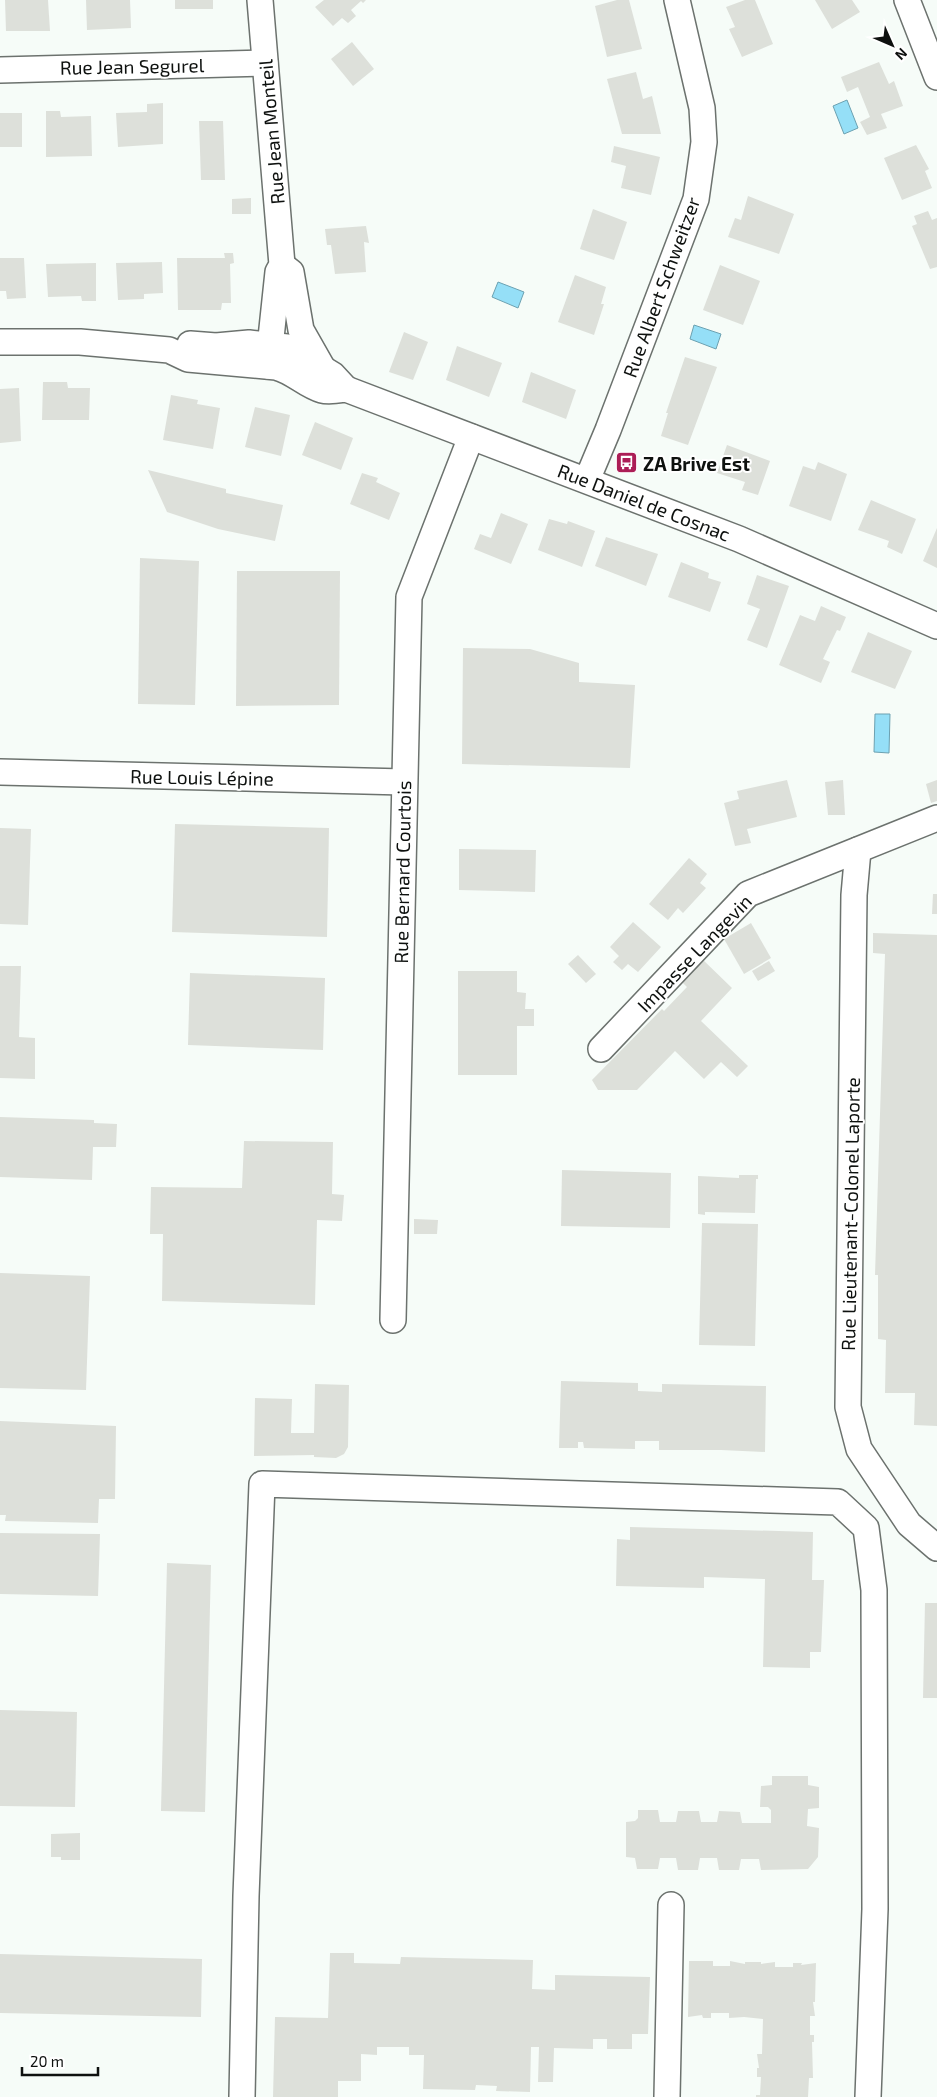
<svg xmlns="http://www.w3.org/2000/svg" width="937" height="2097" font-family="'Exo 2',sans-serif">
<rect width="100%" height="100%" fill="#f6fcf8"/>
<g fill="#95dff7" stroke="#6ca1b1">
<polygon points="847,100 858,128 844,134 833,106"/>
<polygon points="498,282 524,292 518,308 492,297"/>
<polygon points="694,325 721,334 716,349 690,339"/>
<polygon points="875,714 890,714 889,753 874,752"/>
</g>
<g fill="#dde0da">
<polygon points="5,0 48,0 50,31 6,31"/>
<polygon points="86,0 130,0 131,28 87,30"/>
<rect x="175" y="0" width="38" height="9"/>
<polygon points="324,0 366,0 363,3 361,1 351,10 356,16 348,23 342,18 333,26 315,7"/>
<polygon points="617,0 629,0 642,49 607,57 595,6"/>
<polygon points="745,0 755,0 773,44 742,57 729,29 735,27 726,7"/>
<polygon points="815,0 852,0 860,12 832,29"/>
<polygon points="352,42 374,69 353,86 331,59"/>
<polygon points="879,62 889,84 894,81 903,106 881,114 887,128 867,135 860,122 870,117 858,87 847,92 841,77"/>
<polygon points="636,72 643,99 652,96 661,134 622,134 607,79"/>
<polygon points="163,103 163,144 118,147 116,113 147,112 147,104"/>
<polygon points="46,111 60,111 61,117 91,116 92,156 46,157"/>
<rect x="0" y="113" width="22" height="34"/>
<polygon points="199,121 223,121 225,180 201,180"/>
<polygon points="916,145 929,169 925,171 932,188 902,200 884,158"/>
<polygon points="614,146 660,157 651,195 621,188 626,166 611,162"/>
<polygon points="748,196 794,214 779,254 728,237 735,218 741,220"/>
<polygon points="251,198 251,214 232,214 232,199"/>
<polygon points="593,209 627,222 614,260 580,249"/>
<polygon points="928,211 932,220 937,218 937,267 930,269 912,226 917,224 914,216"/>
<polygon points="366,226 369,243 364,242 366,272 335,274 331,245 327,245 325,229"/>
<polygon points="224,253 233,253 234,263 230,264 231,303 222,303 221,310 178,310 177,258 225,258"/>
<polygon points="0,258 24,258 26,298 7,299 6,291 0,291"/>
<polygon points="162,262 163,293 144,294 144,299 118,300 116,263"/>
<polygon points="96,263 96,301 82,301 81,296 48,297 46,264"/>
<polygon points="720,265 760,281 743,325 703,310"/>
<polygon points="575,275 606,287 601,304 604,304 594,335 558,322"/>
<polygon points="404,332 428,342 413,380 389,372"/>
<polygon points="457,346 502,363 489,397 446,380"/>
<polygon points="685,357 717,367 688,445 661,436 668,413 666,413"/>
<polygon points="531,372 576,390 566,419 522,402"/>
<polygon points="43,382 67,382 68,388 90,388 89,420 42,420"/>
<polygon points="19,388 21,441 0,443 0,389"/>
<polygon points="171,395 198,400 197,404 220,408 213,449 163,440"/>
<polygon points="255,407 290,415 281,456 245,447"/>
<polygon points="315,422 353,438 341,470 302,455"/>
<polygon points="727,445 770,461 758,495 742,490 745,482 717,473"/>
<polygon points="818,462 847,474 831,521 789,506 803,466 815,470"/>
<polygon points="148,470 226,489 226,493 283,505 275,541 218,529 167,512"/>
<polygon points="362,473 378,478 376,482 400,493 389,520 350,504"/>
<polygon points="871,500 916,519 902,554 887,547 889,541 858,530"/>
<polygon points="501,513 528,524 511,564 474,549 480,534 491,538"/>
<polygon points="549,519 567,524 568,521 595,531 582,567 538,550"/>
<polygon points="937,528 937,568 923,561"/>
<polygon points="606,537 658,554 646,586 595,566"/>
<polygon points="140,558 199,561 195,705 138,704"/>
<polygon points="681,562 709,573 708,578 721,582 710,612 668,597"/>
<polygon points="237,571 340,571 339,705 236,706"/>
<polygon points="757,575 789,586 767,648 747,640 760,609 747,604"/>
<polygon points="821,606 846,617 840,631 837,630 823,659 830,662 821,683 779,665 800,615 815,621"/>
<polygon points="868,632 912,651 895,689 851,672"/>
<polygon points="463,648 530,649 579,663 579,682 635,685 630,768 462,764"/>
<polygon points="787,780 797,817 747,829 751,843 735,846 724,803 739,799 737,791"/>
<polygon points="843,780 845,815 828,815 825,782"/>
<polygon points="937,780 937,801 931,803 926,784"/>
<polygon points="175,824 329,828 327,937 172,932"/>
<polygon points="0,828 31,829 28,925 0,924"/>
<polygon points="459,849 536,850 535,892 459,890"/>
<polygon points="689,858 707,874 700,883 706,888 683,913 678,908 668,920 649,904"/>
<polygon points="933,894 937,894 937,914 932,914"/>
<polygon points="633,922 661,947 638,972 628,964 622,970 613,962 619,956 610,947"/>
<polygon points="751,923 771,958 744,974 724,939"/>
<polygon points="873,933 937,935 937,1426 914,1425 915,1393 885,1393 886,1340 878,1339 878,1275 875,1275 885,954 873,953"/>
<polygon points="578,955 596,974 586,983 568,964"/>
<polygon points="701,958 732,988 701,1021 748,1066 737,1077 721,1062 704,1079 675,1051 637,1090 598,1090 592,1080 662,1009 664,1011 687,987 680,980"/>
<polygon points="769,961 775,971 758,981 752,971"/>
<polygon points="0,966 21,966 19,1037 35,1038 35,1079 0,1078"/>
<polygon points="458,971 517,971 517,992 526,993 525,1009 534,1009 534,1026 517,1026 517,1075 458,1075"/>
<polygon points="190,973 325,978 323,1050 188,1045"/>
<polygon points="0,1117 94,1120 94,1123 117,1124 116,1147 93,1147 92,1180 0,1177"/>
<polygon points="244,1141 333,1142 332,1194 344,1195 342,1221 317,1220 315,1305 162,1301 163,1234 150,1234 151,1187 242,1188"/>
<polygon points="562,1170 671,1173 670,1228 561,1226"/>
<polygon points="739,1175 758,1175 758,1179 756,1179 755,1213 705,1212 705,1215 698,1214 698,1176 739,1178"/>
<polygon points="414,1219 438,1220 437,1234 414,1234"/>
<polygon points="702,1223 758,1224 755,1346 699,1345"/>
<polygon points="0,1273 90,1276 86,1390 0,1388"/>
<polygon points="561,1381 638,1383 638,1391 662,1392 662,1384 766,1386 765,1452 721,1450 659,1450 659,1441 635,1441 635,1449 584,1448 583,1442 578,1442 578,1448 559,1448"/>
<polygon points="315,1384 349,1385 348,1447 344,1454 336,1458 314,1457 314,1455 254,1456 255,1398 292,1399 291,1433 314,1433"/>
<polygon points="0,1421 116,1426 115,1499 99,1499 98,1523 5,1521 6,1515 0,1515"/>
<polygon points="630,1527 813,1532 812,1580 824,1580 821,1652 810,1652 810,1668 763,1667 765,1579 704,1577 704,1588 616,1586 617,1539 630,1540"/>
<polygon points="0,1533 100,1534 98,1596 0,1594"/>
<polygon points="167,1563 211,1565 205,1812 161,1811"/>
<polygon points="925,1603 937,1603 937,1698 923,1698"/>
<polygon points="0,1710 77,1712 75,1807 0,1806"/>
<polygon points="772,1776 808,1776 808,1785 819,1787 819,1808 808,1809 807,1826 819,1828 818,1857 808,1869 761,1870 759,1859 741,1859 739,1870 719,1870 717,1858 700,1858 698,1870 678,1870 676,1858 660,1858 658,1869 637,1869 635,1858 626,1857 626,1822 635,1821 638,1818 638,1810 658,1810 660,1822 676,1822 678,1811 699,1811 701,1822 717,1822 719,1811 740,1812 742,1823 771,1823 771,1810 768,1807 760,1807 761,1786 772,1785"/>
<polygon points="80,1833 80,1860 61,1860 61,1857 51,1857 51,1834"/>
<polygon points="330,1953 354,1953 354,1963 400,1964 401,1957 533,1960 532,1989 555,1990 555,1975 650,1977 648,2034 632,2034 632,2049 607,2049 607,2039 593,2039 593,2049 554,2048 553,2082 538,2082 539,2047 531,2047 530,2092 496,2091 497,2086 476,2085 475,2090 423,2089 424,2055 409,2055 409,2047 377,2047 377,2055 361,2054 361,2081 338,2081 338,2097 273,2097 275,2017 328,2018"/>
<polygon points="0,1954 202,1959 201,2017 0,2013"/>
<polygon points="689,1961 713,1961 713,1966 730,1966 730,1961 745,1964 745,1962 761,1962 761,1964 775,1962 775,1967 793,1967 793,1963 802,1963 801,1965 816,1963 815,2002 813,2002 815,2016 810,2016 810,2035 814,2035 814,2042 812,2042 813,2078 809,2078 808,2097 756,2097 756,2095 760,2095 761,2077 757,2077 757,2068 759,2068 757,2054 762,2054 763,2019 744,2017 729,2018 729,2013 711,2013 711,2018 703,2018 702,2015 688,2017"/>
</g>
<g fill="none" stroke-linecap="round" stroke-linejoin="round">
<defs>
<g id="minor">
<polyline points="260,0 282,265 278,272 268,366"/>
<polyline points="907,0 937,77"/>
<polyline points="0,70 265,63"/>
<polyline points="282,265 291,272 301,330 322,367"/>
<path d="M0,342H80L169,350L188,359L276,367C293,371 305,385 322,390C329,392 339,390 346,389L739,539L937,626"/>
<polyline points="190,344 216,346 249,343 287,347 333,375 346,389"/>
<polyline points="587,480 608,430 696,199 704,142 702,108 677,0"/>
<polyline points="0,772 404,782"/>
<polyline points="858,850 854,895 848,1407 859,1449 909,1524 937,1548"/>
<polyline points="601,1049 748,894 937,818"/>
<polyline points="393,1320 409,597 471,437"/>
<polyline points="242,2097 246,1896 262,1484 838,1502 866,1528 874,1590 875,1909 868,2097"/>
<polyline points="667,2097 671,1905"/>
</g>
</defs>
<use href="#minor" stroke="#6c726e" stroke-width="28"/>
<use href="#minor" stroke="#fff" stroke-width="25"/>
</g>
<defs>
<symbol id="bus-square" viewBox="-11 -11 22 22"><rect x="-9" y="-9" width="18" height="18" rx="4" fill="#ac1d56" stroke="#fff"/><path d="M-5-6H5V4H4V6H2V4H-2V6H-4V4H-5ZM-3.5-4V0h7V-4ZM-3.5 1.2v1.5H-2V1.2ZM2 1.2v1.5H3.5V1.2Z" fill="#fff"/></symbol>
</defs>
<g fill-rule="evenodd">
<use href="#bus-square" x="614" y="450" width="25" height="25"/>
</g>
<g text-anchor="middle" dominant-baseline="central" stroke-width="4" stroke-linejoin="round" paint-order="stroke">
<g font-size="19" fill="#0e110f" stroke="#fff">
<text transform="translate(132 66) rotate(-1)">Rue Jean Segurel</text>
<text transform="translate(271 132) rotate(-95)">Rue Jean Monteil</text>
<text transform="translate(661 287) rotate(-70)">Rue Albert Schweitzer</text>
<text transform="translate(644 502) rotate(21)">Rue Daniel de Cosnac</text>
<text transform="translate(202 777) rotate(1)">Rue Louis Lépine</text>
<text transform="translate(402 872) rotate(-89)">Rue Bernard Courtois</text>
<text transform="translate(694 953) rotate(-46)">Impasse Langevin</text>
<text transform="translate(850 1214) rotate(-89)">Rue Lieutenant-Colonel Laporte</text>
</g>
<g font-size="19" font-weight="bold" fill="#0e110f" stroke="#fff" text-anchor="start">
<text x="643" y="463">ZA Brive Est</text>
</g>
</g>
<g transform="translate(892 45) rotate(135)" stroke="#ffffff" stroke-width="4" paint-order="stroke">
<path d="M0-4L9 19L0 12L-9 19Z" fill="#0e110f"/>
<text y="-8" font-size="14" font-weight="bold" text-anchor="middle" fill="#0e110f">N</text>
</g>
<path d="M22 2067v8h76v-8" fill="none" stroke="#0e110f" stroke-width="2.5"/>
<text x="30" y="2067" font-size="15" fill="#0e110f" stroke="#ffffff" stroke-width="4" paint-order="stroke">20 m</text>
</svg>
